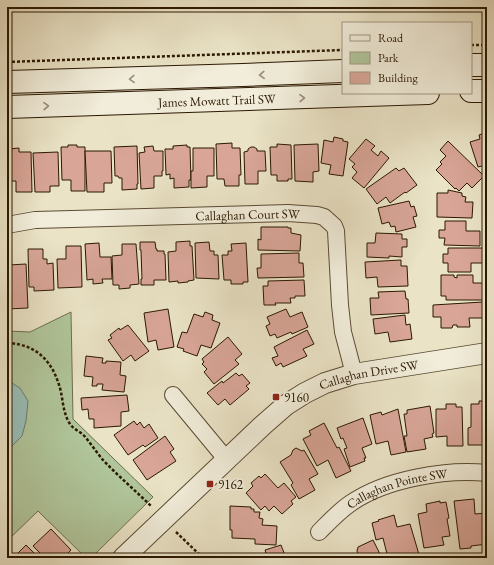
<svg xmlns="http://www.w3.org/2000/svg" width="494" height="565" font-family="'EB Garamond',serif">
<rect width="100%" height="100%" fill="#eae3c6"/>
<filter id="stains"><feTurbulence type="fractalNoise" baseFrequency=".005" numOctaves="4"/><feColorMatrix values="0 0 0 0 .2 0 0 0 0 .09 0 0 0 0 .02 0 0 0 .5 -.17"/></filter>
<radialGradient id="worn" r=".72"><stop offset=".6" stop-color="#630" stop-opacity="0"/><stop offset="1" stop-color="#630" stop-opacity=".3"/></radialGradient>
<polygon fill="#b0c59a" stroke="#6e6e4e" points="71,312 73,419 153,497 91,558 86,558 38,511 7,541 7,331 30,332"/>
<polygon fill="#98beb7" stroke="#6c7c6f" points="7,380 20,388 28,401 26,421 22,436 7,451"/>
<g fill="#d8a597" stroke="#2b1803">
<polygon points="487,132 487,165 486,163 486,165 478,167 470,142 480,139 479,135"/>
<polygon points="334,137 343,139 343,141 348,142 343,176 329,174 331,165 321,163 324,140 333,142"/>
<polygon points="366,139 375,146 371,150 378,156 381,151 389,158 364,188 352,178 357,172 352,167 355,164 349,159"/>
<polygon points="448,141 484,176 472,188 467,183 459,191 456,188 455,189 436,170 442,164 440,162 446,156 440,150"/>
<polygon points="232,143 232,148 240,148 241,175 239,175 239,186 225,186 224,179 217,179 216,144"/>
<polygon points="277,144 291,145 292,179 288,179 288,181 277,181 277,175 271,175 270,147 277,147"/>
<polygon points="318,144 319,171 313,172 313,182 295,181 294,145"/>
<polygon points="68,145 77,145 77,147 85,147 85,191 71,191 71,180 62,180 61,147 68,147"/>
<polygon points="187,145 187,147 190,147 191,180 189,180 189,187 174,188 174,178 170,179 170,174 166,175 165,149 173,149 173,146"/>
<polygon points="137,146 138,184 137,184 137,189 122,190 122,178 119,178 118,176 115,176 114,147"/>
<polygon points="153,146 154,151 163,151 163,171 162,171 162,176 154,176 154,188 141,189 139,153 145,152 144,147"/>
<polygon points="251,147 254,147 257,149 257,151 265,151 266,171 258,171 258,184 245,184 244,152 248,151 248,149"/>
<polygon points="19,148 19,152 31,152 32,192 16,192 16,181 7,181 8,149"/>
<polygon points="193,148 214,148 214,176 207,176 207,187 191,188 191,171 193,171"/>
<polygon points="85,151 111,151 112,183 104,183 104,192 87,192"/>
<polygon points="58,152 59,186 50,186 50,192 35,192 33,153"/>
<polygon points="396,168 399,171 404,168 417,185 406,193 405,192 390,203 386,197 377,204 366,189"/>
<polygon points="448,190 462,193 462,196 466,197 465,202 473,202 472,218 437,217 437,193 448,193"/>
<polygon points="409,201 411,207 414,206 417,216 413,217 416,227 396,232 395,226 391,227 389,222 382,224 378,208"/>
<polygon points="445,221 466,221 466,231 480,231 480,246 444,245 445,238 439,238 439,230 445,230"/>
<polygon points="261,227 288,227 288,228 291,228 291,233 301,235 300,251 258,250 258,239 261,240"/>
<polygon points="376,233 402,234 402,239 407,239 407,247 402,247 402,257 389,256 389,258 367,257 367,243 375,243"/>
<polygon points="190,241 190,246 192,246 194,280 188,281 188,282 178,283 178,281 169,282 168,252 176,251 176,242"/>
<polygon points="140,242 155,242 156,249 157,249 157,251 164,251 164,254 165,254 166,280 154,280 154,285 141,285 141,279 142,279 141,250 140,250"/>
<polygon points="209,242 210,251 214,251 214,255 218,255 219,279 196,278 195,243"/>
<polygon points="99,243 100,257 111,257 112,279 102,279 103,283 93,284 93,279 87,280 85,244"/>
<polygon points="246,243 248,282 243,282 243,284 231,284 231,280 224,280 222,255 228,255 228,251 232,251 231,244"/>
<polygon points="122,244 136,244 139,284 130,285 130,288 119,289 119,285 113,285 112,256 122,255"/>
<polygon points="66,246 81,246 82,287 58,288 57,259 66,259"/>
<polygon points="448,248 485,248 485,263 471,263 471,272 448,272 448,263 443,263 443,254 448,254"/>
<polygon points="28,249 43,249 43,259 47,259 47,264 53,263 54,290 34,291 34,287 29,287"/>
<polygon points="299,253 299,263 303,263 304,277 258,278 257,268 261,268 261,254"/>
<polygon points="401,260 401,266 407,266 408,286 378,287 377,277 366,278 365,262"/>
<polygon points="26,264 28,308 7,309 7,277 10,276 9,265"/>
<polygon points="441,275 454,275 454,277 457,278 457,275 473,275 473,283 484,283 484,300 446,300 446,296 441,296"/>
<polygon points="304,280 305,296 295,296 295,298 290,298 291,303 275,303 276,305 264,305 263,286 268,286 268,281"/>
<polygon points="405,291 406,299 408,299 409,313 371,315 370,298 379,298 378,292"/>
<polygon points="483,302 483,318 469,318 470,327 457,327 457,325 453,325 452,328 441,328 441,317 433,317 433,305"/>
<polygon points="168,309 174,347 158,350 156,340 148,342 144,313"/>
<polygon points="286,309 290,317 302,312 308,327 292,334 291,332 277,338 275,334 270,336 266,326 270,324 267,317"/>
<polygon points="205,312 213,315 212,320 220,323 211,348 201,345 197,356 183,351 184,349 177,347 182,332 187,333 194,314 203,317"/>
<polygon points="405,315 406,325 410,324 412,339 390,342 388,332 375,334 373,319"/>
<polygon points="128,325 149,351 135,361 131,355 123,361 108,340 112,338 110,335 119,328 120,330"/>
<polygon points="307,330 314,344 303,349 307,356 283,367 281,363 276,366 272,358 278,356 274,347"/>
<polygon points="228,337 242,354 235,360 239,364 214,384 204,372 207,369 202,364 204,362 202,359"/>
<polygon points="86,356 103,358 102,363 106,363 106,361 121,362 120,375 126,376 124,392 102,390 103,384 97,384 97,386 92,386 93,377 84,376"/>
<polygon points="236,373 239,376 242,374 250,383 246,386 249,389 230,405 225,399 218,405 207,393 222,381 223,383"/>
<polygon points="127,395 129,411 121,412 121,426 94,428 94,419 89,419 88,409 82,410 81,398"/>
<polygon points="479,401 487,401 487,433 485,433 485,445 468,445 468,428 471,427 471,404 479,404"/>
<polygon points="446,404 456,404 456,407 462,407 463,446 447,446 447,436 436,437 436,409 446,409"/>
<polygon points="430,406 434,433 432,434 433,437 424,439 426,449 407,452 404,436 407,436 404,414 407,414 407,410"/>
<polygon points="398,409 406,452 391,455 388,441 376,444 370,415 381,412 382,415"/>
<polygon points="363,418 372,444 362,448 366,458 364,458 365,461 350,467 344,449 347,448 343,438 341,439 337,428"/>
<polygon points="134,421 137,425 140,422 144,428 149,424 158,438 145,447 143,445 128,455 114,435"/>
<polygon points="324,423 337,448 339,447 351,471 336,478 328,460 317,466 303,439 311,435 309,431"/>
<polygon points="165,436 174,449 170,452 176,461 147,480 133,460"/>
<polygon points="296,448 302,451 304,450 318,474 309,479 315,490 299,499 291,485 293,483 280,462 291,455 293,450"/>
<polygon points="265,474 278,488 284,483 296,497 291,501 293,504 282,514 274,506 269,511 265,506 261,510 246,493 253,486 251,483 259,476 261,478"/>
<polygon points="474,499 475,514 486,513 487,544 471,546 471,548 460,549 454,501"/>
<polygon points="440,501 440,503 446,502 449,518 447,519 450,536 442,537 444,545 424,548 418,514 427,512 426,504"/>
<polygon points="230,506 251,507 251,509 254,509 254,512 260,512 259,518 263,519 262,525 277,526 276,545 255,544 255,539 232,538 232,530 230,530"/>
<polygon points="394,515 397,527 410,524 420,558 388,558 383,538 376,540 372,523 379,521 378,520"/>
<polygon points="51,529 71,550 65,556 67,558 45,558 33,546"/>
<polygon points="373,540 380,554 378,555 380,558 355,558 358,555 357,551 358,547"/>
<polygon points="26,545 39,558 13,558"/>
<polygon points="281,545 286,558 250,558 266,553 265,550"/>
</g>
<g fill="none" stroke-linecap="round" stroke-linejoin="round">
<defs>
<g id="minor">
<path id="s1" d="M7,225L35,220L288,213L317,215L324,217L334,226L336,231L340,305L343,332L354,374"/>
<polyline points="173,395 226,459"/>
<path id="s2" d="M319,532C329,522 339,511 351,503C386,479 445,469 487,473"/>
</g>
<g id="tertiary">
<path id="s3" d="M123,558L262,426L286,405L305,393L325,383L354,374L487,353"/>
</g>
<g id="secondary">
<polyline points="471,65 487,65"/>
<polyline points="7,82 243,75 343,71"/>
<polyline points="471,91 487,91"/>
<path id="s4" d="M7,107L428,93"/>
</g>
</defs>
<use href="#minor" stroke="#5b4b34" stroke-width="18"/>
<use href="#tertiary" stroke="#5b4b34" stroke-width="22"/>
<use href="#secondary" stroke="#2b1803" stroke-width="24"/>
<g stroke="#2b1803" stroke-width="2.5" stroke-dasharray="3 2" stroke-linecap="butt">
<polyline points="471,45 487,45"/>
<polyline points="7,62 343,50"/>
<path d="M7,343C38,344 54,363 61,392C63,403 64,415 70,424C74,430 82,432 86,438C92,445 97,453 103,460C118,476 136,491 152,507"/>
<polyline points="176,532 203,558"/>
</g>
<use href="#minor" stroke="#f1edda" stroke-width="16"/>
<use href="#tertiary" stroke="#f1edda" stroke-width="20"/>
<use href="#secondary" stroke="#f1edda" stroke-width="22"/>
</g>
<defs><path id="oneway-chevron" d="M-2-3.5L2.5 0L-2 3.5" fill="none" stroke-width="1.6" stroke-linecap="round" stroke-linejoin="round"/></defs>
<g stroke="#988d79">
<use href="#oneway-chevron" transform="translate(262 75) rotate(177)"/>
<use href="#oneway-chevron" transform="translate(132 79) rotate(178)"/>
<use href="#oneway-chevron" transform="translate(302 98) rotate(-2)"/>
<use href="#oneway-chevron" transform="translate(46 106) rotate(-2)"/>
</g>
<g fill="#8f2418" stroke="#f1edda" stroke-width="1.5">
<rect x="272" y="393" width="8" height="8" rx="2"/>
<rect x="206" y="480" width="8" height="8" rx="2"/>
</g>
<g text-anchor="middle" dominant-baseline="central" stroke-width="3.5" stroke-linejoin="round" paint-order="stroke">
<g font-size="13" fill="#2b1803" stroke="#f1edda">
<text stroke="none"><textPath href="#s4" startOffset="210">James Mowatt Trail SW</textPath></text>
<text stroke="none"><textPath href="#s1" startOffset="241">Callaghan Court SW</textPath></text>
<text stroke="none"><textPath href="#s3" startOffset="313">Callaghan Drive SW</textPath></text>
<text stroke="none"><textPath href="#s2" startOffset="92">Callaghan Pointe SW</textPath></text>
</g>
<g font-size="13" fill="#2b1803" stroke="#f1edda" text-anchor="start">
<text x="284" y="397">9160</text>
<text x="218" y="484">9162</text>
</g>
</g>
<rect width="494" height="565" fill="none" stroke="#eae3c6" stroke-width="24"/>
<rect x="8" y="8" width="478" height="549" fill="none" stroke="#2b1803" stroke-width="2"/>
<rect x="12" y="12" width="470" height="541" fill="none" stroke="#2b1803"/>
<rect x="342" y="22" width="130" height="72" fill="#f1edda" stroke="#a29884"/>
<rect x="350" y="35" width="20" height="6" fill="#f1edda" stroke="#a29884"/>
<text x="378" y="42" font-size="12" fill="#2b1803">Road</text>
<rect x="350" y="52" width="20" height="12" fill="#b0c59a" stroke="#a29884"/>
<text x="378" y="62" font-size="12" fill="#2b1803">Park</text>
<rect x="350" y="72" width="20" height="12" fill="#d8a597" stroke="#a29884"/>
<text x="378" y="82" font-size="12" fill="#2b1803">Building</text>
<rect width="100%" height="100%" filter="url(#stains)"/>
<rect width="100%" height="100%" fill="url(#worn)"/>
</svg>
